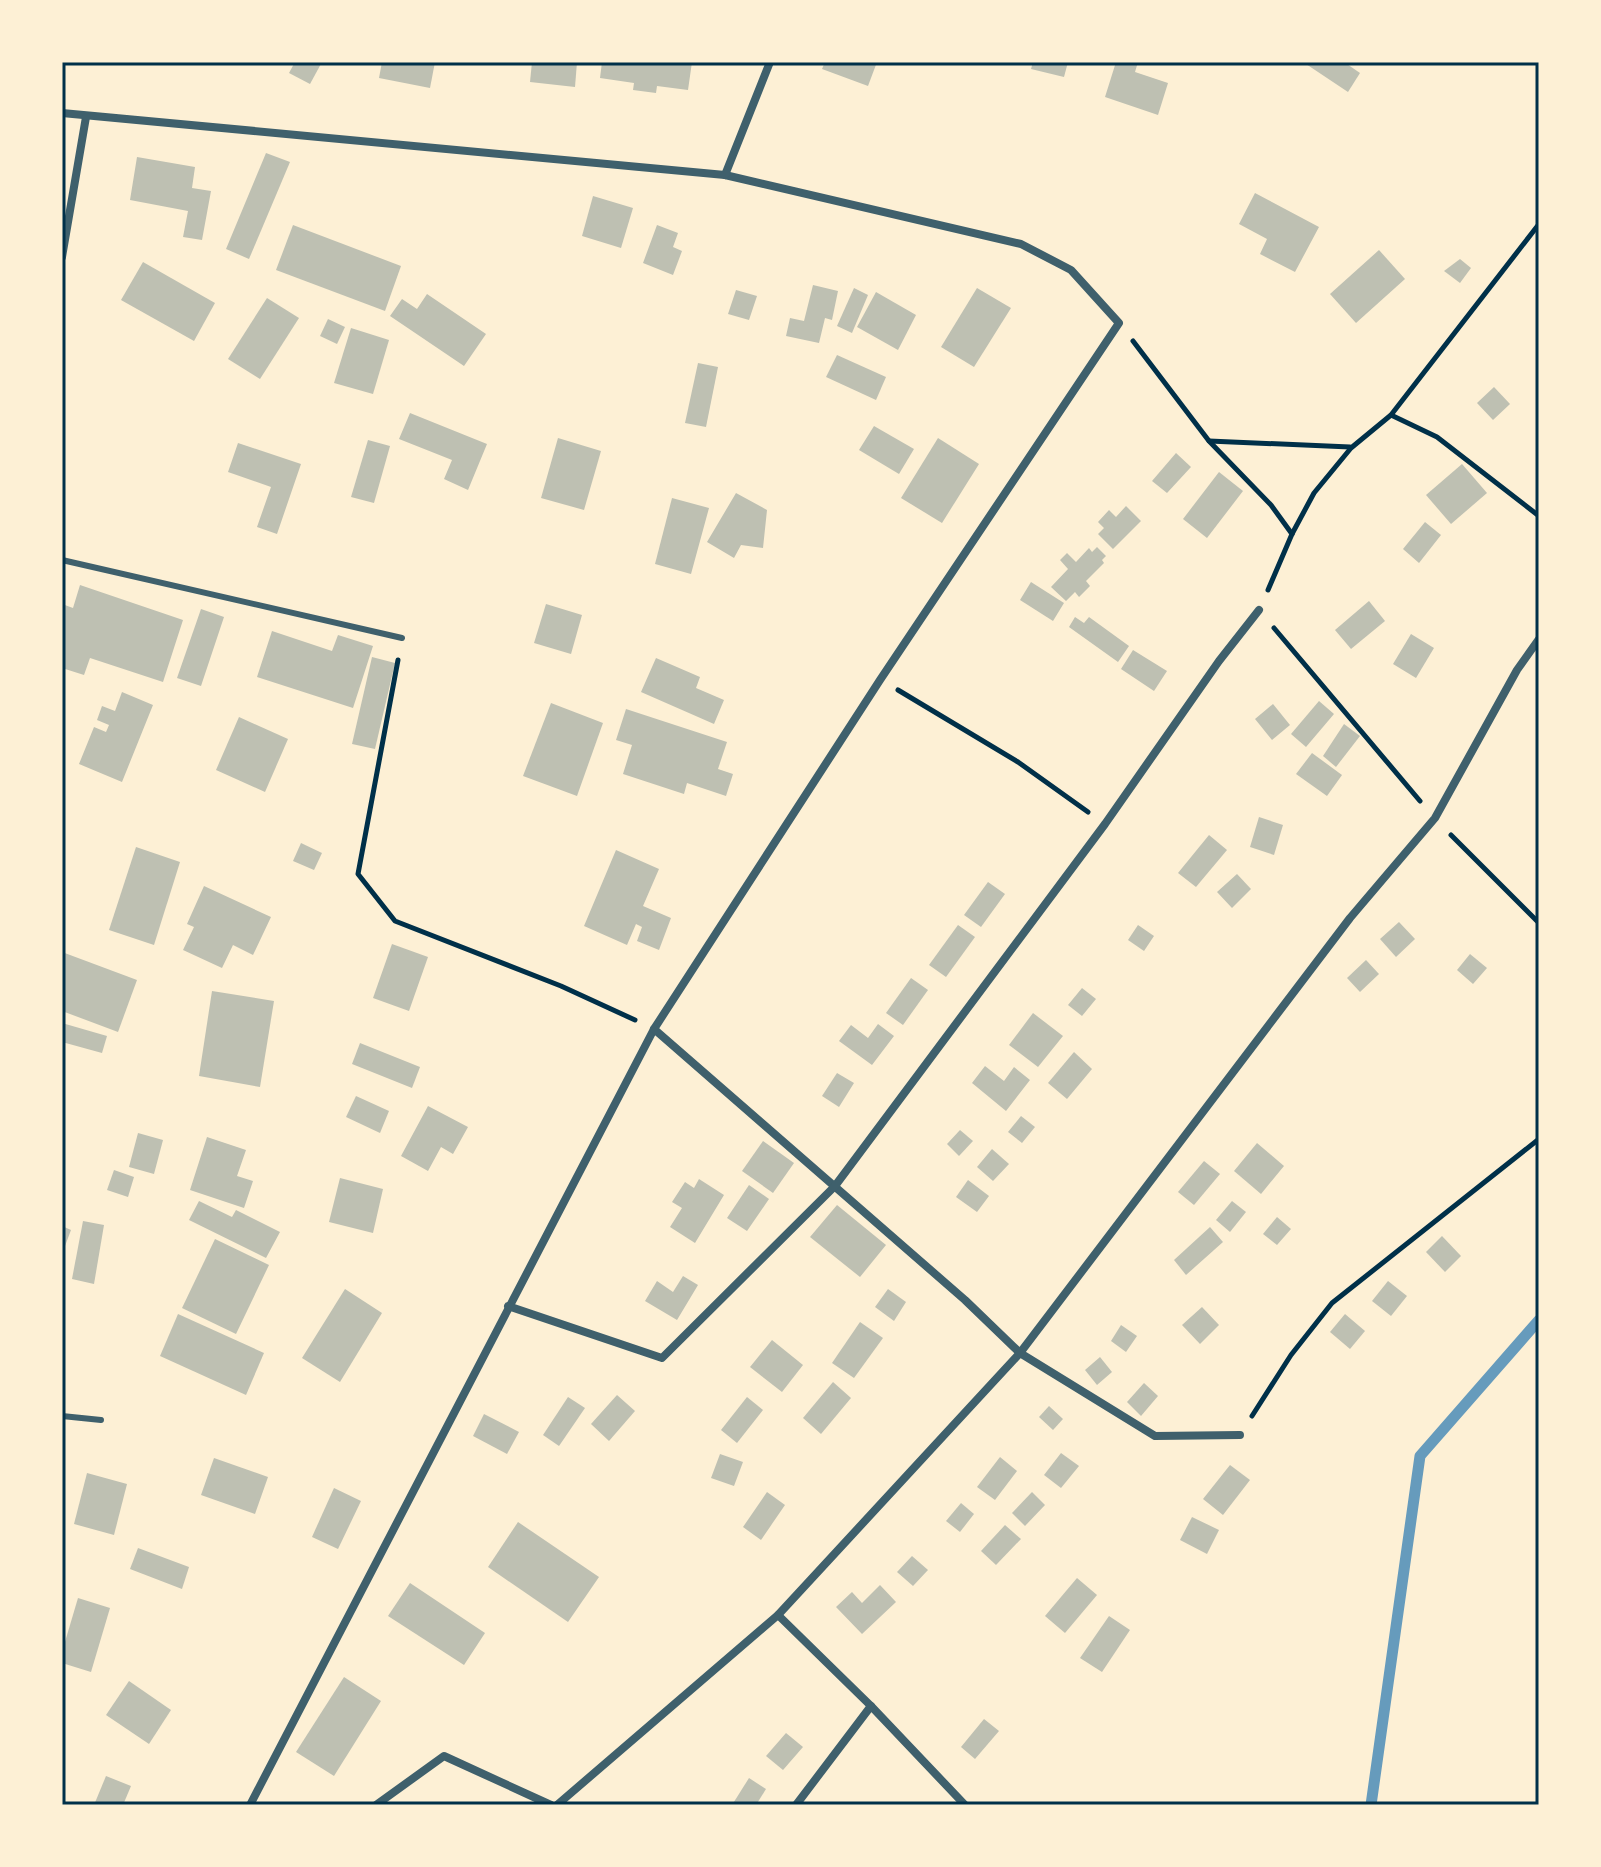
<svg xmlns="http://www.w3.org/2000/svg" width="1601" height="1867" font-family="'Titillium Web',sans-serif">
<rect width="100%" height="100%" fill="#fdf0d5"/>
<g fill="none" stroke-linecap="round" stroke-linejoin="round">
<polyline stroke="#669bbc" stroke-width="11" points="1371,1805 1420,1456 1539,1320"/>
</g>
<g fill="#bec0b2">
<polygon points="295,62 322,62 310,84 289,73"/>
<polygon points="382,62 435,62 430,88 379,78"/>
<polygon points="532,62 577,62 575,87 530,82"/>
<polygon points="602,62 692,62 688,90 657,86 656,93 633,90 634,83 600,78"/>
<polygon points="825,62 877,62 868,86 822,69"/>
<polygon points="1033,62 1068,62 1064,77 1031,69"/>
<polygon points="1116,62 1138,62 1135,72 1168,83 1158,115 1105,97"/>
<polygon points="1303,62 1344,62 1360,73 1348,92"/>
<polygon points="266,153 290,162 249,259 226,249"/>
<polygon points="137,157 195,167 192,188 211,191 202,240 183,237 188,211 130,200"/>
<polygon points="1255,193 1319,227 1295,272 1260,254 1267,239 1239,224"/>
<polygon points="593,196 633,208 621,248 582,236"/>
<polygon points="293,225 401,266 385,311 276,270"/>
<polygon points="657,225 678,233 673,247 682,251 673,275 643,263"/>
<polygon points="1379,250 1405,279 1356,323 1330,294"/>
<polygon points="1460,259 1471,268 1460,283 1444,271"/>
<polygon points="143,262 215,303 194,341 121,300"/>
<polygon points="813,285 838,291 832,320 825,318 819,343 786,336 790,318 804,321"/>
<polygon points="854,288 868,295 852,333 837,326"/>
<polygon points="977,288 1011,308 974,367 941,347"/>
<polygon points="736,290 757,296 749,320 728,314"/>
<polygon points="876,292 916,315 898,350 857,327"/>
<polygon points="427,294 486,334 464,366 390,316 402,299 417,309"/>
<polygon points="267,298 299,318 260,379 228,359"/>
<polygon points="328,319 345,327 337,344 320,336"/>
<polygon points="351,328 389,340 373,394 334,383"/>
<polygon points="837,355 886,377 876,400 826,377"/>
<polygon points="698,363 718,367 706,427 685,423"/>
<polygon points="1494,387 1510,404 1493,420 1477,403"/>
<polygon points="410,413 487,444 468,490 444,479 452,460 399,439"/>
<polygon points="874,426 914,449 899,474 859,450"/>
<polygon points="558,438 601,451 584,510 541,498"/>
<polygon points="938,438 979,464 942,523 901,498"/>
<polygon points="368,440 390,446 374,503 351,497"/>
<polygon points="238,443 301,464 277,534 257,527 271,487 228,472"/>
<polygon points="1176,453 1191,467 1167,493 1152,481"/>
<polygon points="1462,464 1487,493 1451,524 1426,495"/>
<polygon points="1219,472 1243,491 1207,538 1183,519"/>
<polygon points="736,493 767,510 763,548 741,545 734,558 707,542"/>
<polygon points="672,498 709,508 691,574 655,564"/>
<polygon points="1126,506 1141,521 1113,549 1098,534 1104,528 1098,522 1109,510 1116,517"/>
<polygon points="1425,522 1441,535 1419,563 1403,549"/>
<polygon points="1097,547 1106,556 1102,560 1104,563 1086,581 1090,586 1079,597 1075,592 1066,601 1051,587 1068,569 1060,560 1067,553 1076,562 1089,548 1092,552"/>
<polygon points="1031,582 1064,603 1053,621 1020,600"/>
<polygon points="80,585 183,620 163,682 90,658 84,675 62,668 62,604 73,608"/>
<polygon points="1369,601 1385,621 1351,649 1335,630"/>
<polygon points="546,604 582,615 571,654 534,643"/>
<polygon points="201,609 224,617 201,686 177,678"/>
<polygon points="1075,617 1084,623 1089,617 1129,646 1118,662 1069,627"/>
<polygon points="272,631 332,651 338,635 373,646 353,708 257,677"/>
<polygon points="1411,634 1434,648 1416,678 1393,664"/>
<polygon points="1133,650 1167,671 1154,691 1121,669"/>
<polygon points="372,657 395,663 375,749 352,744"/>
<polygon points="656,658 700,677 696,688 724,700 714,724 641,692"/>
<polygon points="122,692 153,705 122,782 79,764 94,727 106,732 109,725 97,720 102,706 115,711"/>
<polygon points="1319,701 1334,714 1306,747 1291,734"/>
<polygon points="551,703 603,723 577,796 523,776"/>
<polygon points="1273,704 1290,725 1272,740 1255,719"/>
<polygon points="626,709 727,742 718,769 733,774 726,796 687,783 684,794 623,774 632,745 616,740"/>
<polygon points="239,717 288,739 265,792 216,770"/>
<polygon points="1344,724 1360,736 1336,767 1323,756"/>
<polygon points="1312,753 1342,775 1327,796 1296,774"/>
<polygon points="1259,817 1283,825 1274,855 1250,847"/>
<polygon points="1209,835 1227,850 1196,887 1178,873"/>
<polygon points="301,843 322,853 314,870 293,861"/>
<polygon points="136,847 180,862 154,945 109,930"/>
<polygon points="616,850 659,869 643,906 671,918 659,950 637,941 642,927 636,924 627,945 584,926"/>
<polygon points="1237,874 1251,889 1232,908 1217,892"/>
<polygon points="988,882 1005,894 981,927 964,915"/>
<polygon points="204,886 271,917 253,955 233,945 222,968 183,950 194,927 187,924"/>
<polygon points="1399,922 1415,939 1396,957 1380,939"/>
<polygon points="958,925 975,937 946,977 929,965"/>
<polygon points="1138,925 1154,936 1144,951 1128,940"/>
<polygon points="392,944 428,957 409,1011 373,998"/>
<polygon points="62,952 137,980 118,1032 62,1011"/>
<polygon points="1470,954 1487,968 1473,984 1457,970"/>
<polygon points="1366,960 1379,974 1360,992 1347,978"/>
<polygon points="911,978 928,990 903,1025 886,1013"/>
<polygon points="1082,988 1096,999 1082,1016 1068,1005"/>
<polygon points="212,991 274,1001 260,1087 199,1076"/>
<polygon points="1033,1013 1063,1036 1038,1067 1009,1045"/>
<polygon points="62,1023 107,1036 102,1053 62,1042"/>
<polygon points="878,1024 894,1036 872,1065 839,1041 851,1025 868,1038"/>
<polygon points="360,1043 420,1067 412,1088 352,1064"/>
<polygon points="1074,1052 1092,1069 1067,1099 1048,1083"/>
<polygon points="985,1066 1004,1081 1014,1067 1030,1080 1006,1111 972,1083"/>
<polygon points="837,1073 854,1083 839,1107 822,1096"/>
<polygon points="356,1096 389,1111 380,1133 346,1117"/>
<polygon points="428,1106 468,1127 453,1154 441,1147 428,1171 401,1156"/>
<polygon points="1021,1116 1035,1127 1022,1143 1008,1132"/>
<polygon points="960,1130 973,1141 959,1156 947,1144"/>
<polygon points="138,1133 163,1140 154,1174 129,1167"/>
<polygon points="207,1137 246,1150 237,1176 253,1181 244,1208 190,1190"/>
<polygon points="763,1141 794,1163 773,1193 742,1171"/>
<polygon points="1257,1143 1284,1166 1261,1194 1234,1171"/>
<polygon points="992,1149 1009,1164 993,1181 977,1167"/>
<polygon points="1204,1161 1220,1174 1194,1205 1178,1192"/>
<polygon points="114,1170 134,1177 128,1197 107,1190"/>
<polygon points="340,1178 383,1189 373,1233 329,1222"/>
<polygon points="699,1179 724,1195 695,1243 670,1227 682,1208 672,1202 685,1182 694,1188"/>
<polygon points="968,1180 989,1196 977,1212 956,1197"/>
<polygon points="749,1185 769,1199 747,1231 727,1218"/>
<polygon points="199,1201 232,1217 236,1210 280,1232 266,1258 189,1220"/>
<polygon points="1232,1201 1246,1212 1230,1232 1216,1220"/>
<polygon points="837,1205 886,1245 860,1277 810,1237"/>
<polygon points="1277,1217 1291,1229 1277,1245 1263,1234"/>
<polygon points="83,1221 104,1225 94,1284 72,1279"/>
<polygon points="62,1226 71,1230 62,1254"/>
<polygon points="1210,1227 1223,1242 1186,1275 1174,1260"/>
<polygon points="1442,1236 1461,1256 1445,1272 1426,1252"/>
<polygon points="215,1239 269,1265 236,1334 182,1308"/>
<polygon points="683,1276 698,1285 677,1320 645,1301 657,1281 673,1292"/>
<polygon points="1388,1281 1407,1296 1391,1316 1372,1301"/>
<polygon points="345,1289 382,1313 340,1382 302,1358"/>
<polygon points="888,1289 906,1302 894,1321 875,1307"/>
<polygon points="1202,1307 1219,1325 1200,1344 1182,1325"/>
<polygon points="178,1314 264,1353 246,1395 160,1356"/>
<polygon points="1345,1314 1365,1331 1350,1349 1330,1332"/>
<polygon points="860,1322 883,1338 854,1378 832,1363"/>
<polygon points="1121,1325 1137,1336 1126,1352 1111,1341"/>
<polygon points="772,1340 803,1365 782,1392 750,1367"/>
<polygon points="1100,1357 1112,1372 1097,1385 1085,1370"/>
<polygon points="833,1382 851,1398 821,1434 803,1418"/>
<polygon points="1144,1383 1158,1396 1141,1416 1127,1402"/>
<polygon points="617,1395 635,1411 609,1441 591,1424"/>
<polygon points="568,1397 585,1408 559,1446 543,1435"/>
<polygon points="747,1397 763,1410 737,1443 721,1430"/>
<polygon points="1049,1406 1063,1419 1053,1430 1039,1417"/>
<polygon points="484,1414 519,1432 507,1454 473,1436"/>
<polygon points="1061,1453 1079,1466 1061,1488 1044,1475"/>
<polygon points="720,1454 743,1462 734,1486 711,1478"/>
<polygon points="1000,1457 1017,1471 995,1500 977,1487"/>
<polygon points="214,1458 268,1477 255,1514 201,1495"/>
<polygon points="1230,1465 1250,1480 1223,1515 1203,1499"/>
<polygon points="87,1473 127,1484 114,1535 74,1524"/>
<polygon points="334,1488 361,1501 338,1549 312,1537"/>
<polygon points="767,1492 785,1505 761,1540 743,1527"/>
<polygon points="1032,1492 1045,1505 1025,1526 1012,1513"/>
<polygon points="961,1503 974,1514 960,1532 946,1521"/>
<polygon points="1192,1517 1219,1530 1207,1554 1180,1540"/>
<polygon points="518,1522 599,1577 568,1622 488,1567"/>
<polygon points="1005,1525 1021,1539 996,1565 981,1551"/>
<polygon points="138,1548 189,1567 182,1589 130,1569"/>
<polygon points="912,1556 928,1570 913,1586 897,1572"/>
<polygon points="1077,1578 1097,1595 1065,1633 1045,1616"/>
<polygon points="410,1583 485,1633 464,1665 388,1616"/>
<polygon points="880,1585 896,1602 862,1634 836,1607 852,1592 862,1603"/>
<polygon points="78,1598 110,1608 91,1672 62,1663 62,1652"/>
<polygon points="1109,1616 1130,1630 1102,1672 1080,1658"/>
<polygon points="344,1677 381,1701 334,1776 296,1752"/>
<polygon points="129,1681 171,1710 149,1744 106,1715"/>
<polygon points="984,1719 999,1731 975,1759 961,1747"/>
<polygon points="786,1733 803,1747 783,1770 766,1756"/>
<polygon points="106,1776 131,1786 123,1805 94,1805"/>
<polygon points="749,1778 766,1789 756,1805 732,1805"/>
</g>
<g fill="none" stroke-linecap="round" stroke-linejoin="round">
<g stroke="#003049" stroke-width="5">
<polyline points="1133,341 1209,441 1271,505 1292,534"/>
<polyline points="1391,415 1437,437 1539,516"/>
<polyline points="1209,441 1350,447"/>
<polyline points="1268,590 1292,534 1314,493 1351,448 1391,415 1539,224"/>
<polyline points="1274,628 1420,801"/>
<polyline points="398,660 358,874 395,921 561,986 635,1020"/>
<polyline points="898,690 1018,762 1088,812"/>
<polyline points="1451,835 1539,923"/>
<polyline points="1252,1416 1291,1355 1332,1303 1539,1139"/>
</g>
<g stroke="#3f606c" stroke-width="6">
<polyline points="62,560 402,638"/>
<polyline points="62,1416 101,1420"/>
</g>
<g stroke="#3f606c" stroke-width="8">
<polyline points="62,113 725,175 1021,244 1071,270 1119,323 880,680 654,1029 250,1805"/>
<polyline points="725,175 770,62"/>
<polyline points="62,257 86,117"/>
<polyline points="654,1029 965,1300 1020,1353 1155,1436 1240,1435"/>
<polyline points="508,1306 662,1358 835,1186 1105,824 1219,661 1259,610"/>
<polyline points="778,1615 871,1706 965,1805"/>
<polyline points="376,1805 444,1756 551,1805"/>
<polyline points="557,1805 778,1615 1020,1353 1350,918 1435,818 1517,670 1539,639"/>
<polyline points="796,1805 871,1706"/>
</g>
</g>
<rect width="1601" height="1867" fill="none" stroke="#fdf0d5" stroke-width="128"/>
<rect x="64" y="64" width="1473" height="1739" fill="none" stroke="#003049" stroke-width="3"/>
</svg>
